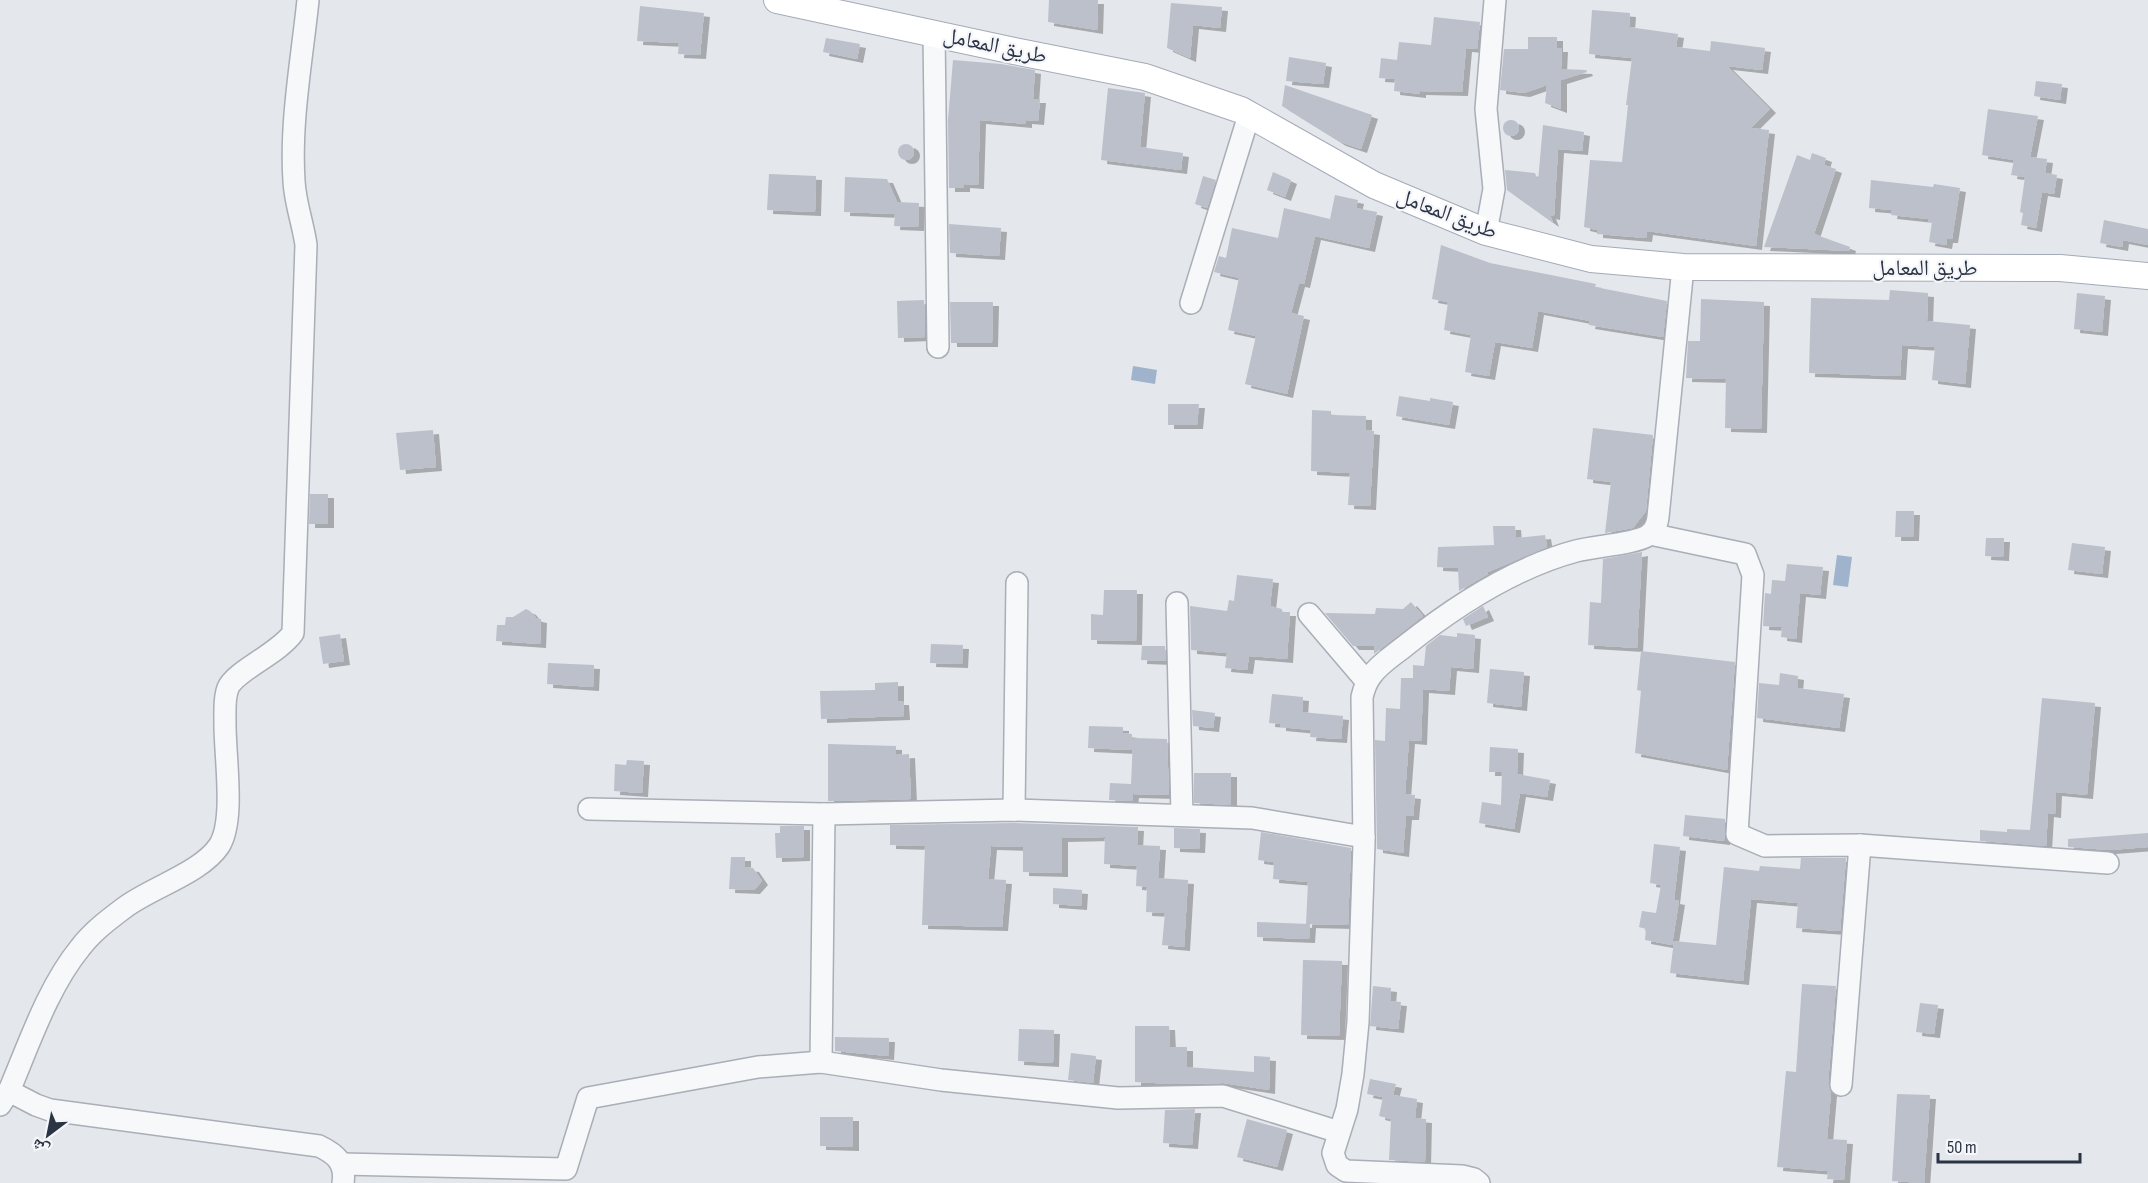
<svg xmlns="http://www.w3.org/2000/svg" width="2148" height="1183" font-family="'Sofia Sans Condensed','Noto Naskh Arabic',sans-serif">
<defs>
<filter id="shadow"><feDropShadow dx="6" dy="4" stdDeviation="0" flood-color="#0004"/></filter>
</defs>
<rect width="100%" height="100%" fill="#e4e7ec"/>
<g fill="#9fb4cc">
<polygon points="1133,366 1157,370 1155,384 1131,380"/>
<polygon points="1837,555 1852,557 1848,587 1833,585"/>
</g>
<g fill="#bbc0ca" filter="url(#shadow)">
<polygon points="1049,0 1098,0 1097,30 1048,22"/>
<polygon points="1171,3 1222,7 1220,28 1193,25 1190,58 1167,48"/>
<polygon points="640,6 704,13 700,55 678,54 679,43 637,41"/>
<polygon points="1592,10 1630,13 1629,27 1678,34 1676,47 1710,51 1711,41 1765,48 1762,70 1727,66 1770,109 1751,128 1769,130 1756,246 1647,231 1646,238 1597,234 1597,230 1584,227 1590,160 1622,162 1628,105 1626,105 1632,58 1589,54"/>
<polygon points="1434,17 1480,22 1477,49 1466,48 1462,92 1420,91 1420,94 1394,91 1395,79 1379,78 1381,58 1397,60 1399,42 1431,45"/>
<polygon points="1528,37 1557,37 1557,48 1562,48 1561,69 1586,70 1587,72 1561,80 1561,109 1545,103 1547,85 1524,93 1500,90 1504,49 1528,49"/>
<polygon points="826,38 860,44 857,59 823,52"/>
<polygon points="1289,57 1326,63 1323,84 1286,81"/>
<polygon points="953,60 1001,64 1035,70 1033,99 1040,99 1038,121 1026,120 1026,124 980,120 978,185 964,184 964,188 949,188 948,120"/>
<polygon points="2036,81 2062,84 2060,100 2034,96"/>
<polygon points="1285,85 1372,115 1361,149 1340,142 1282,106"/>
<polygon points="1108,88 1145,93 1140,147 1183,153 1181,170 1101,160"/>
<polygon points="1988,109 2038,116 2030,157 2047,159 2045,173 2057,175 2054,194 2042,192 2036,228 2021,225 2023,213 2020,212 2025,177 2011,175 2014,160 1982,155"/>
<circle cx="1511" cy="128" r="8"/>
<polygon points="1543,125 1584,132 1582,151 1558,149 1554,216 1550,215 1553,223 1507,190 1505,170 1535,173 1538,181"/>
<circle cx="906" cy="152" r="8"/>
<polygon points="1812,153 1826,158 1824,165 1836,169 1814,234 1850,247 1849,251 1764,247 1797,155 1810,160"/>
<polygon points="1273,172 1291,180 1285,197 1267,190"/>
<polygon points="769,174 816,176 815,212 767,210"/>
<polygon points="1203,176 1216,180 1207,208 1195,204"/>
<polygon points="845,177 887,179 897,202 919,203 918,227 894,226 895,214 844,212"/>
<polygon points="1871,180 1933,187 1934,184 1960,188 1952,239 1947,239 1946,245 1929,242 1932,222 1928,221 1928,219 1891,215 1892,210 1869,208"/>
<polygon points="1335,195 1358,200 1356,208 1377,212 1369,248 1315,236 1304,284 1299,283 1291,313 1304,316 1287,394 1245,384 1256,336 1228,330 1239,278 1214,272 1219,256 1226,258 1232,228 1278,238 1284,208 1330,219"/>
<polygon points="2104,220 2148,229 2148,245 2123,240 2122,247 2100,243"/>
<polygon points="949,224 1001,228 999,256 950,253"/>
<polygon points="1441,245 1490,263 1596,284 1595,287 1667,301 1663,337 1589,325 1590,321 1538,311 1532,348 1495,342 1489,376 1465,372 1471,335 1444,330 1448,302 1432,299"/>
<polygon points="1890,290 1928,293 1927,321 1970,325 1965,384 1932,380 1935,347 1902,345 1900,376 1809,373 1811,298 1889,300"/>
<polygon points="2077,293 2105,296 2102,332 2074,329"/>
<polygon points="1701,299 1764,302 1761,429 1725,428 1726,379 1686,378 1688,341 1700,341"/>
<polygon points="924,300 925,337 898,338 897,301"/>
<polygon points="950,302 993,302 992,343 951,343"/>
<polygon points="1399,396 1430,401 1430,398 1453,402 1449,425 1396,416"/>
<polygon points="1168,404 1199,404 1197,425 1168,425"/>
<polygon points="1312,410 1331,411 1331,415 1366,416 1366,430 1374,431 1370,506 1348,505 1350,473 1311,471"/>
<polygon points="1593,428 1653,435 1646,511 1633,528 1605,533 1611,482 1587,479"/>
<polygon points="433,430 436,467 400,470 396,433"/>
<polygon points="310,494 328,494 328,524 309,524"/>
<polygon points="1896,511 1914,511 1913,537 1895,537"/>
<polygon points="1493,526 1515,526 1516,538 1545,535 1547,547 1488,572 1488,574 1459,591 1458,568 1437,567 1438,547 1494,545"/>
<polygon points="1986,538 2004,538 2003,557 1985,556"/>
<polygon points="2072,543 2105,547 2102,574 2068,570"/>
<polygon points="1642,552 1637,648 1588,645 1590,602 1601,603 1603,559"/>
<polygon points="1787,564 1823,567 1820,595 1800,593 1796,639 1781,637 1782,627 1763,626 1765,593 1771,594 1772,580 1785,581"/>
<polygon points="1237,575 1273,579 1270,606 1282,609 1282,612 1290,612 1287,659 1249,656 1247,670 1225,668 1227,653 1191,650 1190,606 1227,611 1229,600 1234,601"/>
<polygon points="1104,590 1137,590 1136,641 1091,640 1091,614 1103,615"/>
<polygon points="1411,602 1423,616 1374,654 1374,646 1353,646 1325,613 1375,614 1376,608 1403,609"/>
<polygon points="1483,606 1488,617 1466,626 1463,619"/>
<polygon points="526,609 530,611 536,618 541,619 540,644 496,641 497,625 505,625 506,617 513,617"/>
<polygon points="1457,633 1475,635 1473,669 1451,667 1449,691 1423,689 1421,741 1409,740 1405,794 1415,795 1413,816 1406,816 1403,853 1377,849 1375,740 1385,741 1386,708 1400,709 1401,678 1413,678 1413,665 1424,666 1426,646 1440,635 1457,637"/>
<polygon points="340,634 344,661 323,664 319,637"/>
<polygon points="931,644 963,645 962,664 930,663"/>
<polygon points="1142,646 1165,646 1166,661 1141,660"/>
<polygon points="1641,651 1735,662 1727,770 1635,753 1641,691 1637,690"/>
<polygon points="548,663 594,665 593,687 547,684"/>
<polygon points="1490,669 1524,672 1521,707 1487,703"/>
<polygon points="1780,673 1798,676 1797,688 1844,694 1839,728 1757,718 1759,683 1779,685"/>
<polygon points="898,682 898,701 903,701 904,716 821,719 820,691 875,690 875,683"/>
<polygon points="1272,694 1303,697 1302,712 1343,716 1341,739 1310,737 1311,730 1280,727 1280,724 1269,723"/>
<polygon points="2042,698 2095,703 2087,795 2056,792 2055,814 2048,813 2046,846 1980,841 1980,830 2007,832 2007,829 2030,830"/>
<polygon points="1192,710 1215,713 1213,728 1193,726"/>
<polygon points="1089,726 1123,727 1123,733 1132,734 1131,750 1088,748"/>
<polygon points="1133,738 1167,739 1169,795 1133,794 1132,801 1109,800 1110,783 1131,784"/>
<polygon points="828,744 896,746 896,755 909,754 911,799 828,801"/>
<polygon points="1490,747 1518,749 1517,774 1550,780 1547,797 1520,793 1514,829 1479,823 1482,802 1501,805 1502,772 1489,772"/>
<polygon points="627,760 644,761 642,793 614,791 615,764 626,765"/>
<polygon points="1194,773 1231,773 1231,805 1194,803"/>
<polygon points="1685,815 1725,819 1724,841 1683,836"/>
<polygon points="1014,823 1138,827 1137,845 1160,846 1158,878 1188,880 1184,947 1162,945 1165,913 1146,912 1147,887 1136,886 1137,866 1104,864 1105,837 1062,838 1062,873 1023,872 1023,847 991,846 988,879 1006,880 1002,927 922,925 925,846 890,845 890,825"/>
<polygon points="780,826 804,826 804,857 776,858 775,833 780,833"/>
<polygon points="1174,828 1200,829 1199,849 1174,848"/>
<polygon points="1261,832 1351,848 1348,925 1306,924 1308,882 1273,879 1274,862 1258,860"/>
<polygon points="2148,833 2148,847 2110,850 2068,847 2068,839"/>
<polygon points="1654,844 1680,847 1674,900 1679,901 1672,945 1645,940 1646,929 1639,927 1642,911 1656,913 1661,885 1650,883"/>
<polygon points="731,857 745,857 745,867 753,868 762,881 754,890 729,889"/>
<polygon points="1801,858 1846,858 1840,931 1796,928 1798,903 1751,899 1743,981 1670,973 1674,941 1716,945 1724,867 1759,871 1760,866 1800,869"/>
<polygon points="1053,888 1082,890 1081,906 1053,904"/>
<polygon points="1257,922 1310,924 1309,939 1257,937"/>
<polygon points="1303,960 1342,961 1339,1036 1301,1035"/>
<polygon points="1802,984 1836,986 1828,1084 1831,1092 1827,1139 1847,1140 1844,1180 1827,1179 1828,1171 1777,1167 1786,1071 1796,1072"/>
<polygon points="1373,986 1391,988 1390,1001 1401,1002 1398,1029 1370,1026"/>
<polygon points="1920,1003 1938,1005 1934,1034 1916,1032"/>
<polygon points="1135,1026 1169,1026 1170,1047 1187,1047 1187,1067 1254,1072 1254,1056 1270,1057 1269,1090 1223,1083 1174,1084 1135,1082"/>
<polygon points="1019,1029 1054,1030 1053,1063 1018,1061"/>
<polygon points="835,1037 889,1038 888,1056 835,1051"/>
<polygon points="1071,1053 1096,1056 1093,1083 1068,1080"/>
<polygon points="1370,1079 1396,1084 1393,1095 1417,1099 1415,1118 1426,1119 1425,1162 1389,1160 1391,1119 1379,1116 1383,1097 1367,1094"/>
<polygon points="1897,1094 1930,1095 1924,1183 1892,1181"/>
<polygon points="1195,1109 1192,1145 1163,1143 1165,1110"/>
<polygon points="820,1117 853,1117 853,1147 820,1146"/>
<polygon points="1247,1119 1287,1130 1277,1167 1237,1157"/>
</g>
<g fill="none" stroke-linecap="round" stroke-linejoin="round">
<defs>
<g id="minor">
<polyline points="934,33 938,347"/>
<polyline points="1486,232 1494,189 1486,109 1495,0"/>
<polyline points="1191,303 1249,115"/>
<polyline points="1650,534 1745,554 1753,575 1737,834 1765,846 1860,845 1841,1085"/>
<polyline points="1177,603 1182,815"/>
<polyline points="1309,614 1367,682"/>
<polyline points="589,809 824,814 1014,810 1252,818 1364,837"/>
<polyline points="1014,810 1017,583"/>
<polyline points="1860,845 2108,863"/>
<polyline points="821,1062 824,814"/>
<path d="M9,1091L36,1105L50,1110L319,1146C336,1154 346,1163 343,1183"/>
<path d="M0,1105L9,1091C29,1044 48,987 80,948C92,932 108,920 124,908C150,888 201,873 219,846C236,820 224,752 225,720C225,710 224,698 228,688C235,671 278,654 293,633L306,245C303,223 295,203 294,181C290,122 302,59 308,0"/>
<polyline points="342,1164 566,1169 588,1098 758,1067 821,1062 941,1080 1118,1098 1223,1096 1339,1132"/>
<path d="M1479,1183L1474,1179L1462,1176L1346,1171L1337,1165L1333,1153L1347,1109L1353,1074L1358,1022L1364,843L1362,697C1364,689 1366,682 1371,676C1379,664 1394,655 1405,646C1455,606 1513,568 1576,551C1594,546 1633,544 1647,536C1654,532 1657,525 1658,517L1683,267"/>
</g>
<polyline id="major" points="777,0 1014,51 1145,77 1241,110 1374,185 1486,232 1591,259 1683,267 2060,268 2148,276"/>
</defs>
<use href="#minor" stroke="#a9aeb7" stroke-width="24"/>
<use href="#major" stroke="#a3abb8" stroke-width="28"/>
<use href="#minor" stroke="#f7f8fa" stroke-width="21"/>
<use href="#major" stroke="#fff" stroke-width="26"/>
</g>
<g text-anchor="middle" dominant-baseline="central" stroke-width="4.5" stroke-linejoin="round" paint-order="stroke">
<g font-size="22" fill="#2b3445" stroke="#f4f6f9">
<text transform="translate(995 46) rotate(12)">طريق المعامل</text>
<text transform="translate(1447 214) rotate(21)">طريق المعامل</text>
<text x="1925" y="268">طريق المعامل</text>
</g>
</g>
<g transform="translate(48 1135) rotate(212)" stroke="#f4f6f9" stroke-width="4.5" paint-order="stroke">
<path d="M0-4.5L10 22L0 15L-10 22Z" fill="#2b3445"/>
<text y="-9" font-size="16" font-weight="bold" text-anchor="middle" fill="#2b3445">ش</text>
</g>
<path d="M1938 1153v9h142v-9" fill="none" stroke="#2b3445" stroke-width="3"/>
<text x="1947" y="1153" font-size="18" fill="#2b3445" stroke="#f4f6f9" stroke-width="4.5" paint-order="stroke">50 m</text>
</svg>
